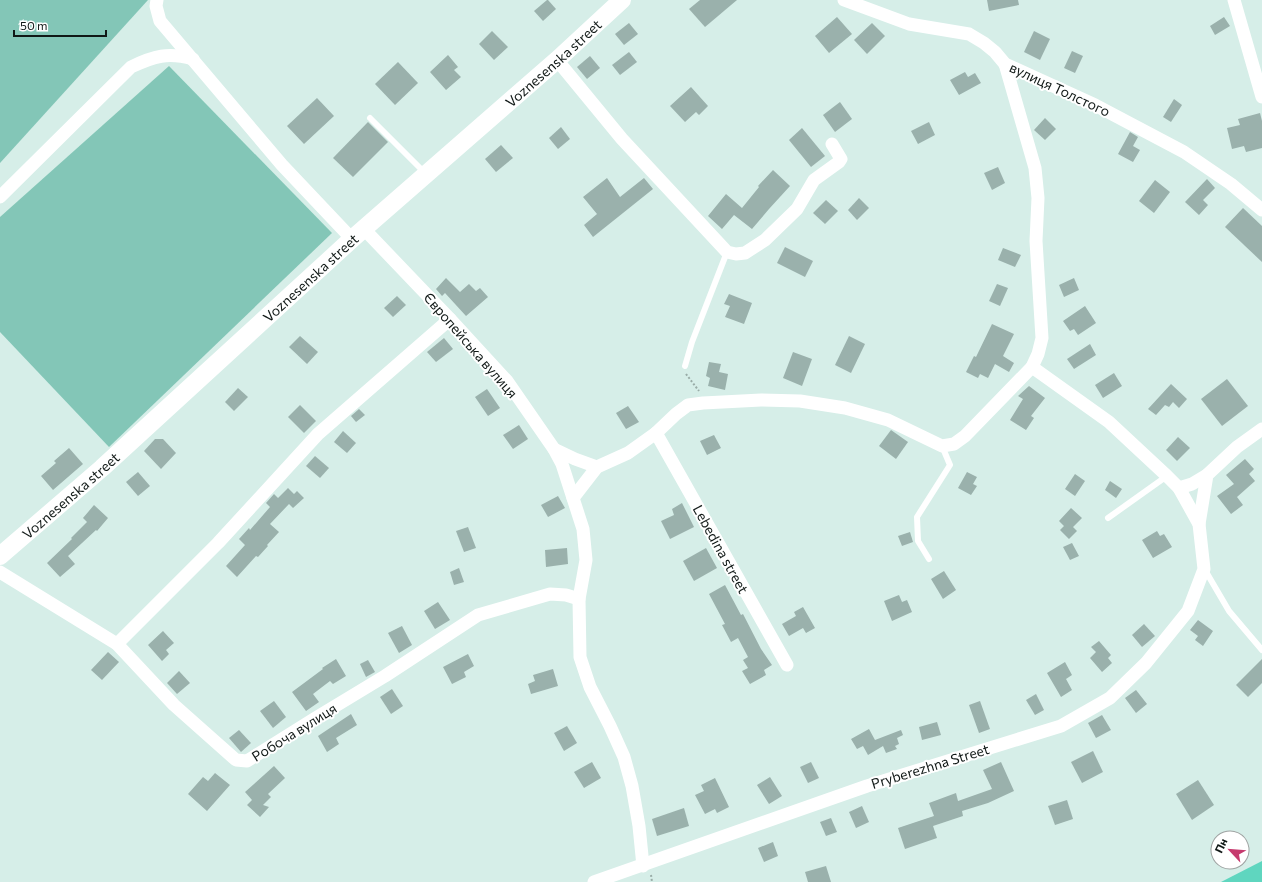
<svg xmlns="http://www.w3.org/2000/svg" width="1262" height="882" font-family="Commissioner,sans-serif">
<rect width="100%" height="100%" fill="#d6eee8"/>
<g fill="#83c6b7">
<polygon points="0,0 148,0 0,163"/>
<polygon points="169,66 332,233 109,447 0,332 0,217"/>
</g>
<polygon fill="#5fd6bf" points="1262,861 1262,882 1221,882"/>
<g fill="#9ab1ac">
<polygon points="547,0 548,0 556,9 543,21 534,11"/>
<polygon points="700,0 737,0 705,27 689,9"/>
<polygon points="987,0 1018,0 1019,5 989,11"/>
<polygon points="837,17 852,34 829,53 815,36"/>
<polygon points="1224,17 1230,26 1215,35 1210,26"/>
<polygon points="629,23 638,34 624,45 615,34"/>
<polygon points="872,23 885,36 867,54 854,40"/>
<polygon points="492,31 508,47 494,60 479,44"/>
<polygon points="1034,31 1050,39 1040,60 1024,52"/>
<polygon points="1072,51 1083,56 1075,73 1064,68"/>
<polygon points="629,52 637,62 620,75 612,65"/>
<polygon points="448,55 458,67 454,70 461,77 446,90 430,72"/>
<polygon points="590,56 600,68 587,79 577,67"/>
<polygon points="398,62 418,83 395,105 375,84"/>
<polygon points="965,72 968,77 975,73 981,83 959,95 950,80"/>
<polygon points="691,87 708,106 699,115 696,112 685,122 670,106"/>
<polygon points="317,98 334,116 304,144 287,126"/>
<polygon points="1174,99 1182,105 1171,122 1163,117"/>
<polygon points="840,102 852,119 835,132 823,115"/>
<polygon points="1260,113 1262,121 1262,148 1246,152 1244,146 1232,149 1227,128 1240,125 1238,119"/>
<polygon points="1045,118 1056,129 1045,140 1034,130"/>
<polygon points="368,122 388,142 353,177 333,158"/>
<polygon points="929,122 935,135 918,144 911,131"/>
<polygon points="561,127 570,139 558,149 549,138"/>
<polygon points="802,128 825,156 811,167 789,140"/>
<polygon points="1130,132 1138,137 1133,146 1140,150 1133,162 1118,154"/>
<polygon points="501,145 513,158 496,172 485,159"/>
<polygon points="998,167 1005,183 992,190 984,173"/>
<polygon points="773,170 790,186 769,209 752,229 734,215 722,229 708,216 726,194 742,208 759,187 758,186"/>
<polygon points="607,178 620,197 644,178 653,189 593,237 584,225 597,214 583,197"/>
<polygon points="1207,179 1215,188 1203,200 1208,205 1199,215 1185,202"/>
<polygon points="1155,180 1170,192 1154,213 1139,201"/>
<polygon points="859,198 869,208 857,220 848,210"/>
<polygon points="826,200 838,211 825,224 813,213"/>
<polygon points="1243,208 1262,226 1262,262 1225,227"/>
<polygon points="785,247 813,261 805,277 777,263"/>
<polygon points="1003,248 1021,255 1015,267 998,260"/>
<polygon points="446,278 460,292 469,284 476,291 480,288 488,297 466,316 445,293 442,296 436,289"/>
<polygon points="1074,278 1079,290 1064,297 1059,285"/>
<polygon points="997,284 1008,288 1000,306 989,301"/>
<polygon points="729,294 752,303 744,324 725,317 730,306 724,304"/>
<polygon points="397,296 406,305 393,317 384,308"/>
<polygon points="1085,306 1096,323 1078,335 1074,329 1070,331 1063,321"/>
<polygon points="992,324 1014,334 1003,356 1014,363 1009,372 995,364 988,378 980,374 978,378 966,372 974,356 976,357"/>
<polygon points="300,336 318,352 307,364 289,347"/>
<polygon points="849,336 865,344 851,373 835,365"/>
<polygon points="444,338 453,349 436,362 427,352"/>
<polygon points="1090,344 1096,355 1074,369 1067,359"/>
<polygon points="793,352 812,359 802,386 783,378"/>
<polygon points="709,362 721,364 719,372 728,374 725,390 708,386 710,378 706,376"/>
<polygon points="1114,373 1122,386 1103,398 1095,385"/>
<polygon points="1227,379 1248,406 1222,426 1201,399"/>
<polygon points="1171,384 1187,399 1179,408 1173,402 1169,407 1165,405 1156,415 1148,409"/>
<polygon points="1029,386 1045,398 1031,416 1034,418 1026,430 1010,420 1023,399 1018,396"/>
<polygon points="238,388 248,397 234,411 225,402"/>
<polygon points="487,389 500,408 488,416 475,397"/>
<polygon points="300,405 316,421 304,433 288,417"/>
<polygon points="628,406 639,422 626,429 616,413"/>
<polygon points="359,409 365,415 356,422 351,416"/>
<polygon points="519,425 528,439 513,449 503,435"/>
<polygon points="891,430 908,442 896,459 879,446"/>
<polygon points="343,431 356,443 347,453 334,442"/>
<polygon points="714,435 721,448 707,455 700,441"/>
<polygon points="1178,437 1190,448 1177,461 1166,450"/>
<polygon points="155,439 163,439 176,453 161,469 144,451"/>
<polygon points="69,448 83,464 53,490 41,476 56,463 54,461"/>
<polygon points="315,456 329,468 320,478 306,466"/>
<polygon points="1245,459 1254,469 1249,474 1255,481 1237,497 1243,505 1231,514 1217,496 1234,484 1226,475"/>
<polygon points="138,472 150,486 138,496 126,482"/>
<polygon points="967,472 977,477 973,484 977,486 971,495 958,488"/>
<polygon points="1075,474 1085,481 1075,496 1065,489"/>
<polygon points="1110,481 1122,489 1116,498 1105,490"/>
<polygon points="288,488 294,494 297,491 304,498 293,508 289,504 270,524 279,532 267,545 268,546 258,557 256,556 237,577 226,566 245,545 239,539 249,528 250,530 270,507 266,503 274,494 278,498"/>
<polygon points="558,496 565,508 548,517 541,505"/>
<polygon points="682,503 694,527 670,539 661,521 674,515 672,509"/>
<polygon points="94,505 108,518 97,531 96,530 68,556 75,564 60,577 47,563 72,539 71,538 87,522 83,518"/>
<polygon points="1071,508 1082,518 1073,527 1077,531 1069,539 1060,530 1064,526 1059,521"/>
<polygon points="468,527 476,548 464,552 456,531"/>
<polygon points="1157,531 1160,536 1164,534 1172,547 1153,558 1142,540"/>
<polygon points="910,532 913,542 902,546 898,536"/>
<polygon points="1072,543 1079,556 1070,560 1063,547"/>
<polygon points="567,548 568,564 546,567 545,550"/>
<polygon points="706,548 717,568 694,581 683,561"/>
<polygon points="459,568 464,582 454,585 450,572"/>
<polygon points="944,571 956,590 943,599 931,579"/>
<polygon points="725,585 741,615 743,614 761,649 772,665 764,670 766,675 750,684 742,671 748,668 743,660 748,657 738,638 731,642 722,625 725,624 709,594"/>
<polygon points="899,595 902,602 907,600 912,612 892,621 884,601"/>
<polygon points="438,602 450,620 435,629 424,611"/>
<polygon points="803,607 815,628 806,633 803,628 789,636 782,624 796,616 794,612"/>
<polygon points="1198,620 1213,631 1203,646 1195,640 1198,636 1190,630"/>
<polygon points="1144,624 1155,636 1142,647 1132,635"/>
<polygon points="402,626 412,645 399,653 388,633"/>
<polygon points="163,631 174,643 166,650 169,654 162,661 148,645"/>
<polygon points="1099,641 1111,655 1108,658 1112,663 1102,672 1090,658 1096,652 1091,647"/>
<polygon points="108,652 119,662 102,680 91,670"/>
<polygon points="468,654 474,666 464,672 466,677 452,684 443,667"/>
<polygon points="336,659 346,676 333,684 330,681 313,694 319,702 306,711 292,692 323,669 322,668"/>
<polygon points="1262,659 1262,683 1248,697 1236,685"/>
<polygon points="368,660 375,672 366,677 360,664"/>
<polygon points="1065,662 1072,675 1066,679 1072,690 1061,697 1047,673"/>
<polygon points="553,669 558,686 531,694 528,684 535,681 533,675"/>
<polygon points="179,671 190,683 177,694 167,683"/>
<polygon points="392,689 403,706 391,714 380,697"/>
<polygon points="1136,690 1147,704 1136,713 1125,698"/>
<polygon points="1036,694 1044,710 1035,715 1026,700"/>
<polygon points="274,701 286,717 273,728 260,711"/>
<polygon points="980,701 990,729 979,733 969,705"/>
<polygon points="351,714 357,725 336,738 339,744 327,752 318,736"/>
<polygon points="1102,715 1111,730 1096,738 1088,723"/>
<polygon points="937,722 941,735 922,740 919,727"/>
<polygon points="567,726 577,743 564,751 554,733"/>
<polygon points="869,729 875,740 901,730 903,735 897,738 899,744 895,746 897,749 886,753 883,746 868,755 863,746 857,749 851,739"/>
<polygon points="239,730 251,743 241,752 229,738"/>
<polygon points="1093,751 1103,772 1082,783 1071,762"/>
<polygon points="592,762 601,778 584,788 574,772"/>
<polygon points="811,762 819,778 808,783 800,767"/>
<polygon points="1001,762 1014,791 988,803 962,811 963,816 933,826 937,838 905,849 898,828 934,816 929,803 956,793 958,801 992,789 983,770"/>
<polygon points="274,766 285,778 268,794 271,797 263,805 269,807 260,817 247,805 252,800 245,792"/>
<polygon points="215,773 230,785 207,811 188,794 203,777 208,781"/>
<polygon points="770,777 782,796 769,804 757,785"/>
<polygon points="715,778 729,807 717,813 715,809 705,814 695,795 704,791 701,785"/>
<polygon points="1198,780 1214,805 1192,820 1176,794"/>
<polygon points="1067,800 1073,819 1055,825 1048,806"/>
<polygon points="862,806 869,822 856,828 849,812"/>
<polygon points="684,808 689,826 657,836 652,819"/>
<polygon points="831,818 837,832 826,836 820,822"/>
<polygon points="773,842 778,856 764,862 758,848"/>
<polygon points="826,866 831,882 808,882 805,872"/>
</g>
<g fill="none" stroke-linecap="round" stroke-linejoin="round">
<g stroke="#99aca7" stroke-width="2" stroke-dasharray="2 2" stroke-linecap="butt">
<polyline points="686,374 699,391"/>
<polyline points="651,875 652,882"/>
</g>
<g stroke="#fff" stroke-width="6">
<polyline points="370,118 425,173"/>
<polyline points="685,366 692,342 727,252"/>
<polyline points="1108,518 1167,476"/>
<polyline points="929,559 918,541 917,517 950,465 942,446"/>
<polyline points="1205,570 1229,611 1262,650"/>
</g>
<g stroke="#fff" stroke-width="13">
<polyline points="157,0 156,6 160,21 282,165 352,239"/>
<polyline points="844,0 909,24 969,34 984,43 995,52 1005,64 1095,105 1184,152 1231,184 1262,210"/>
<polyline points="1234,0 1262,97"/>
<polyline points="557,60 622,139 727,252 736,254 745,253 765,240 797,209 814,180 839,162 841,159 832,144"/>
<path d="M0,197L131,67C154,56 168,52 193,59"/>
<polyline points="364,229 450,319 507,381 554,449 562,464 583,529 586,560 579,599 580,657 590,687 610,726 624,757 632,786 639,826 643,866"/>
<polyline points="656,433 787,665"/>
<polyline points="554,449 575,459 597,467"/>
<polyline points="1179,488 1192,484 1207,475 1237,447 1262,429"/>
<polyline points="573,498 597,467 628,453 656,433 676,414 688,405 703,403 761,400 800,401 845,408 888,420 942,446 954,444 965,436 1032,367 1038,354 1042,338 1036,241 1038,198 1035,168 1005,64"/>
<polyline points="1199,524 1207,475"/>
<polyline points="0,572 117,644 174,705 236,760 247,761 314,719 385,676 478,615 550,594 566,595 579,599"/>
<polyline points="117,644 218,543 318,434 450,319"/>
<polyline points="594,882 867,786 1061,726 1110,698 1146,663 1188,611 1204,569 1199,524 1179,488 1167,476 1109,422 1032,367"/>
</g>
<path stroke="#fff" stroke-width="18" id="s1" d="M0,556L102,468L352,239L557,60L622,0"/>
</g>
<g text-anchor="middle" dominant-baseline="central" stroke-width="4" stroke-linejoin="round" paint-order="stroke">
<g font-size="14" fill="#101816" stroke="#fff">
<text stroke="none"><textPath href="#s1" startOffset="741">Voznesenska street</textPath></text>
<text transform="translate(1060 89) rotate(25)">вулиця Толстого</text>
<text stroke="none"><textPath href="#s1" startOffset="417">Voznesenska street</textPath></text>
<text transform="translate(471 345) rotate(49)">Європейська вулиця</text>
<text stroke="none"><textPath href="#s1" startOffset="93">Voznesenska street</textPath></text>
<text transform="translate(721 549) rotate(61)">Lebedina street</text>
<text transform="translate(294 732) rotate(-32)">Робоча вулиця</text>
<text transform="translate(930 766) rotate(-17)">Pryberezhna Street</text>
</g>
</g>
<g transform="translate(1230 850) rotate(296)"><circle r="19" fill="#ffffff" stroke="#9fa3a2"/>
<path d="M0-3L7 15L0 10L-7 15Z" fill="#c63a6e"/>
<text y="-6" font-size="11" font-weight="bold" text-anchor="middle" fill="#101816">Пн</text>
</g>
<path d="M14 30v6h92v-6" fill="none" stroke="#101816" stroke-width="2"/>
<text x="20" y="30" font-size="12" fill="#101816" stroke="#ffffff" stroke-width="3" paint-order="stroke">50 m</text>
</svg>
